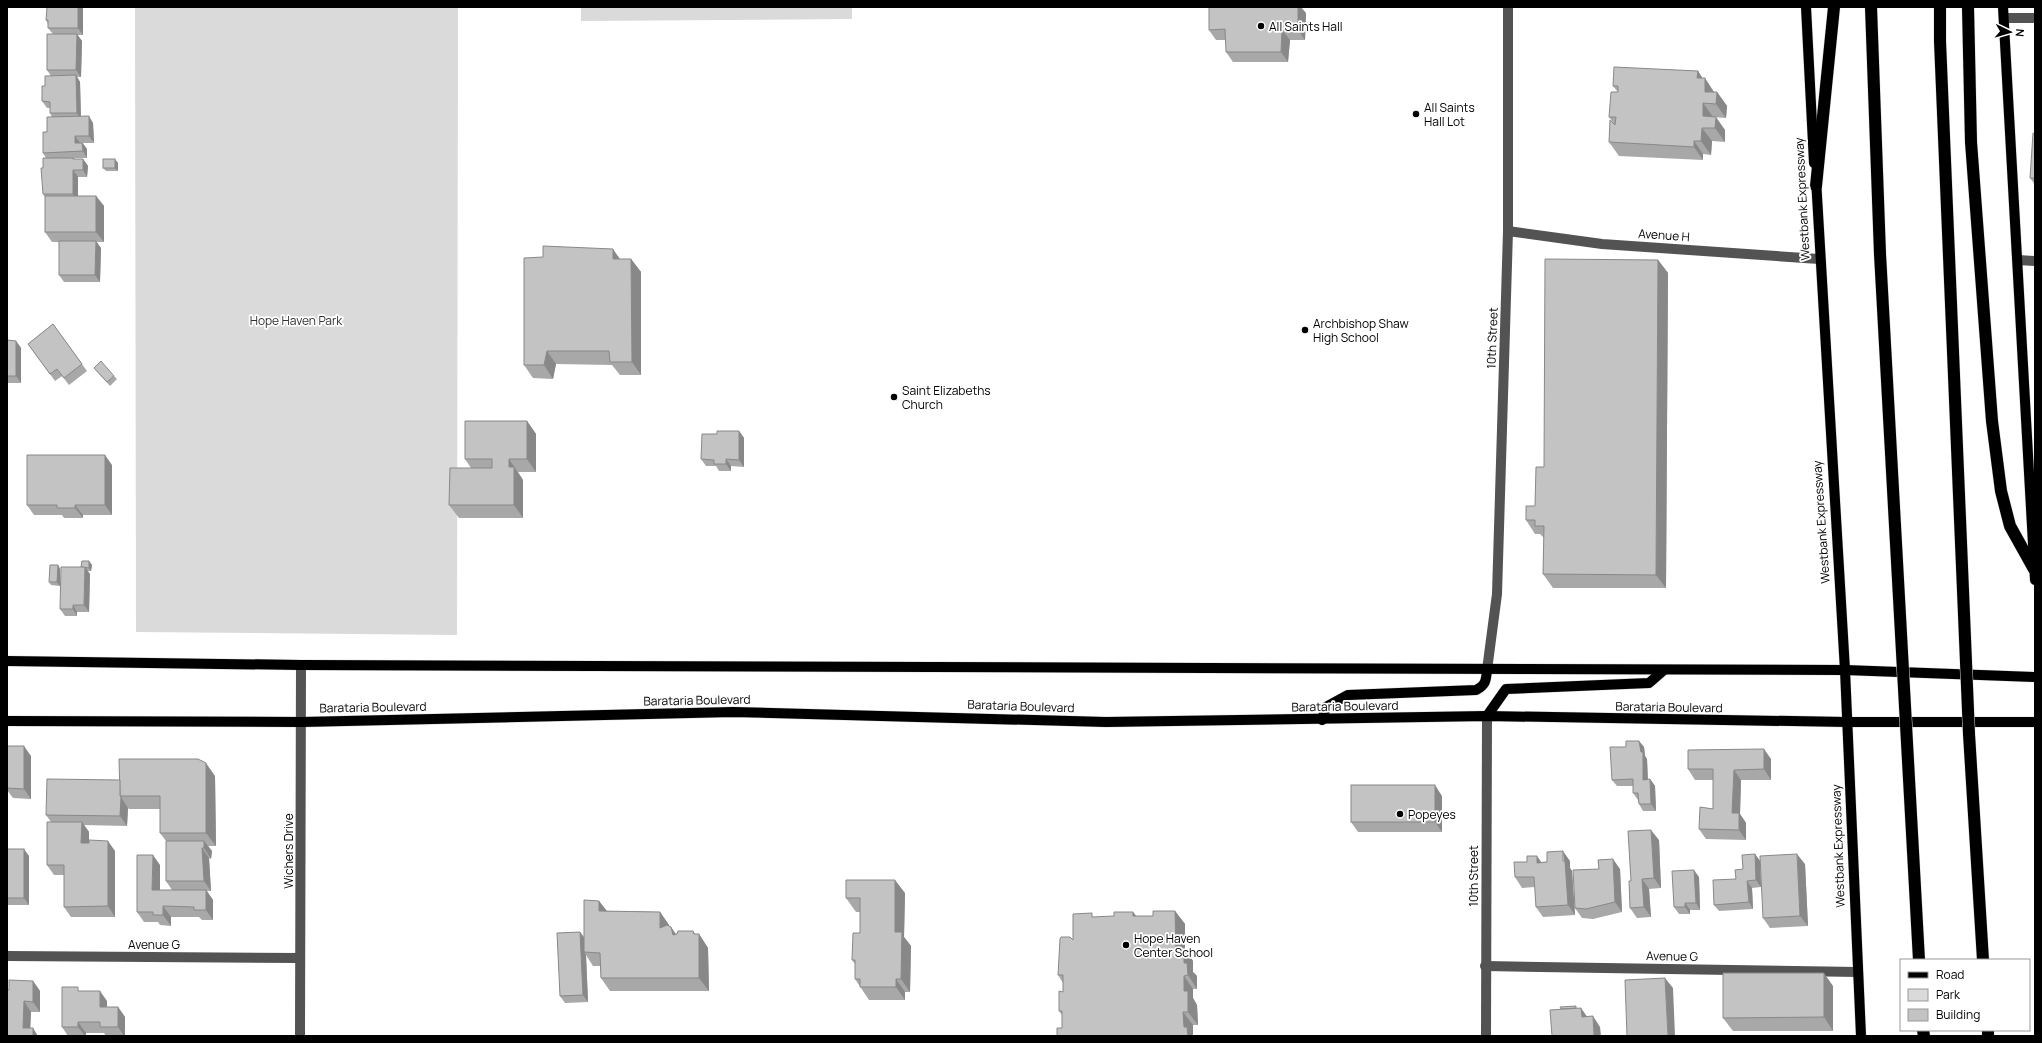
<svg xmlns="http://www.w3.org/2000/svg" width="2042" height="1043" font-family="Manrope,sans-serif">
<rect width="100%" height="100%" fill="#fff"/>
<g fill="#dadada">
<polygon points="135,7 458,7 457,635 136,632"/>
<polygon points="581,7 852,7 852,19 581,21"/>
</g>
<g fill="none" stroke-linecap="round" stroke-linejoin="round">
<defs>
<g id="major">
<polyline points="1806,7 1814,163"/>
<polyline points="2003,7 2035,580"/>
<polyline points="1816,179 1845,670 1861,1036"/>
<polyline points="7,661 301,665 1845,670 2035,677"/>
<polyline points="1487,716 1506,689 1649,683 1664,670"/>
<path d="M1322,720L1326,707L1348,695L1476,690C1486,685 1486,680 1487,670"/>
<polyline points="7,721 302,722 733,712 1106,722 1487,716 1847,722 2035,722"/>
</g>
<g id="highway">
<polyline points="1968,7 1971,142 1992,421 2001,491 2010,526 2034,569"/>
<polyline points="1816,186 1834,7"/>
<polyline points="1923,1030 1924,1036"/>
<polyline points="1988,1030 1988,1036"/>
</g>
</defs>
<use href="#major" stroke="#dbdbdb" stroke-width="11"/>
<use href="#highway" stroke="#dbdbdb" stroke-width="13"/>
<g stroke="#535353" stroke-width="10">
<polyline points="2004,18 2035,18"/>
<polyline points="1508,231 1602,244 1819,259"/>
<polyline points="2018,260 2035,261"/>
<polyline points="1487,670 1497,594 1508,231 1508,7"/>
<polyline points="7,956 300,958"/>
<polyline points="1485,966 1858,972"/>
<polyline points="300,1036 301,665"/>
<polyline points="1486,1036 1487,716"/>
</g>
<use href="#major" stroke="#000" stroke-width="10"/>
<use href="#highway" stroke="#000" stroke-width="12"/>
<defs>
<g id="highway-bridge">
<polyline points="1871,7 1880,254 1919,960"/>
<polyline points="1940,7 1940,41 1969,734 1983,960"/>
</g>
</defs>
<use href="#highway-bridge" stroke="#dbdbdb" stroke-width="13" stroke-linecap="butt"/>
<use href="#highway-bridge" stroke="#000" stroke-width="12"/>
</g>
<g fill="#a8a8a8">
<polygon points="83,7 83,35 77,35 82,41 81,77 77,77 80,82 81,116 93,123 94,143 83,143 87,149 87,158 74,158 75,159 83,159 88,166 87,177 78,177 78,196 96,196 104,206 104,242 96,242 101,248 100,282 64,282 59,275 59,242 52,242 45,232 45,197 43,194 43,168 46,158 43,153 47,132 52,117 50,113 50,108 47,108 42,101 45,86 51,76 47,70 53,34 48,28 48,24 46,20"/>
<polygon points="1306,13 1305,40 1290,40 1288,62 1233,62 1226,52 1226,40 1216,40 1209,30"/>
<polygon points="1698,71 1702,78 1714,92 1717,92 1727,106 1726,118 1713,117 1725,130 1725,142 1712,141 1711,155 1703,154 1703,160 1619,156 1609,142 1614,124 1609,117 1618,92 1613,86"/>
<polygon points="2035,134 2035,185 2030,178"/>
<polygon points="118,163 118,171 106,171 103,168"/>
<polygon points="620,259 631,259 641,272 641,375 620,375 612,365 556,364 553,379 533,378 524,365"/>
<polygon points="1658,260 1668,273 1666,588 1553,588 1543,574 1544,538 1540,534 1535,534 1526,520 1535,506 1544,467"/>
<polygon points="53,324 87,371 69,385 62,376 55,381 28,344"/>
<polygon points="7,340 16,341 21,348 21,383 7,383"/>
<polygon points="94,368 114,376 117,379 110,386"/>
<polygon points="527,421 536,434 536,472 518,472 523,480 523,518 459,518 449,505 471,468 465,459"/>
<polygon points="739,431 744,438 744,467 731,466 731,471 719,471 716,466 706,466 701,459 717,434"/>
<polygon points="112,465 112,515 83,515 83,518 64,518 62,515 34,515 27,505"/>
<polygon points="89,561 92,565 91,571 87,571 90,574 89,612 77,612 77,616 65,616 60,609 81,567"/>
<polygon points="58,565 60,569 60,586 51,585 49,582"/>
<polygon points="1639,741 1644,747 1645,756 1647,759 1648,779 1650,779 1655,786 1656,811 1643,811 1639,804 1638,800 1633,793 1633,786 1617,786 1612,780 1626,747"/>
<polygon points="7,746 31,756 31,799 13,798 7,790"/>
<polygon points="1771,759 1771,780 1741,780 1740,814 1746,823 1746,840 1706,839 1699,829 1713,809 1713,780 1695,780 1688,769"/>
<polygon points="215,776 216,846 208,846 212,851 211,859 209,858 211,891 207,891 213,900 213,920 202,920 199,917 171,917 171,926 160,925 158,922 144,922 137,912 160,865 160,890 172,890 166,881 166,841 160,833 160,809 129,809 128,808 127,826 84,825 89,832 89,843 115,851 115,917 71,917 64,907 64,875 54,875 47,865 51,822 46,815 120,780"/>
<polygon points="1442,796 1442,832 1358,832 1351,822"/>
<polygon points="1659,840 1661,888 1649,889 1651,917 1637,918 1630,908 1631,881"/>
<polygon points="7,849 29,856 29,905 7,905"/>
<polygon points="1755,854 1760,861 1761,887 1752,888 1753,909 1719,911 1714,905"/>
<polygon points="1570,861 1570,868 1572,871 1575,915 1543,917 1536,907 1535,887 1522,888 1515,877 1541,862"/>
<polygon points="1805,864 1808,926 1770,928 1763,918"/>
<polygon points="1620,869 1622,912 1593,919 1582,918 1575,908"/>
<polygon points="1699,877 1700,910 1690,910 1690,914 1679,914 1674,907"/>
<polygon points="905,893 904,937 911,946 910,992 905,992 905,1000 869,1000 855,979 855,964 852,960 860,933 860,912 856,912 846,898"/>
<polygon points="599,901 607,911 660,912 669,925 669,926 671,927 676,934 693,931 695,934 699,934 708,948 709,991 610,991 601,978 600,966 593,966 586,955 588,1002 565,1003 560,996 580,932 584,937"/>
<polygon points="1175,911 1185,924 1185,949 1193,961 1193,972 1197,976 1197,989 1193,989 1193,998 1197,1005 1198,1025 1193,1025 1193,1035 1062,1028 1062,1015 1059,1011 1063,992 1063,983 1058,975 1073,940 1114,916 1133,912 1136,916 1153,916"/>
<polygon points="33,981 40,991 40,1012 31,1012 30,1028 7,1036 9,990"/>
<polygon points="1833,986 1833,1031 1733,1031 1723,1018"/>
<polygon points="81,991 107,1001 107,1007 118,1007 125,1017 125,1036 106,1036 104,1033 86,1033 86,1036 68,1036 62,1027"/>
</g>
<g fill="#888">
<polygon points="78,7 83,7 83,35 78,28"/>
<polygon points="1298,7 1301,7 1306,13 1305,40 1298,30"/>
<polygon points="1282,30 1290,40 1288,62 1281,52"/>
<polygon points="77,34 82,41 81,77 76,70"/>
<polygon points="1698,71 1705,82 1705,78 1714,92 1714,104 1705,92 1697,78"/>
<polygon points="76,75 80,82 81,120 77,113"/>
<polygon points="1717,92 1727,106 1726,118 1716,104"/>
<polygon points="1703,103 1713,117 1703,116"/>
<polygon points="89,116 93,123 94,143 89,136"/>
<polygon points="1716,117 1725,130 1725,142 1715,128"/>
<polygon points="1702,128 1712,141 1711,155 1701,141"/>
<polygon points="75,136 80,143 75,143"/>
<polygon points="1694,141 1703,154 1703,160 1694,147"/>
<polygon points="82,143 87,149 87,158 83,151"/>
<polygon points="83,159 88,166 87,177 83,170"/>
<polygon points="115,159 118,163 118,171 115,168"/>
<polygon points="73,170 78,177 78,201 73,194"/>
<polygon points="96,196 104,206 104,242 96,232"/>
<polygon points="96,241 101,248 100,282 95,275"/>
<polygon points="613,249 622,262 613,259"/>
<polygon points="631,259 641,272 641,375 632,362"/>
<polygon points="1658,260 1668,273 1666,588 1656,575"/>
<polygon points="16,341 21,348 21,383 16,376"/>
<polygon points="547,351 556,364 553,379 544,365"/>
<polygon points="527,421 536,434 536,472 527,459"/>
<polygon points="739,431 744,438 744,467 739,460"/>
<polygon points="105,455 112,465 112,515 105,505"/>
<polygon points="509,459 523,480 523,518 514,505 509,467"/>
<polygon points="726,459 731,466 731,471 726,464"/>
<polygon points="75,505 83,515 83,518 75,508"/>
<polygon points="89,561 92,565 91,571 89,568"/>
<polygon points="58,565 60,569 60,586 57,582"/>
<polygon points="85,567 90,574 89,612 84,605"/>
<polygon points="73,605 77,612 77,616 73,609"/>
<polygon points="1639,741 1644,747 1645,756 1647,759 1648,787 1643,780 1641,752"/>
<polygon points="24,746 31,756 31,799 24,789"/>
<polygon points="1764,749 1771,759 1771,780 1764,769"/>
<polygon points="206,763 215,776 216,846 206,833"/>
<polygon points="1734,770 1741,780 1740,814 1746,823 1746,840 1739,830 1732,813"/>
<polygon points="1650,779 1655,786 1656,811 1651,804"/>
<polygon points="1435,785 1442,796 1442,832 1435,822"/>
<polygon points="121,797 128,808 127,826 120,816"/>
<polygon points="82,822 89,832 89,853 81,843"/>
<polygon points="1651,830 1659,840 1661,888 1654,878"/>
<polygon points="108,841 115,851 115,917 108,906"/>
<polygon points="204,841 212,851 211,859 204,848"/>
<polygon points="202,848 209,858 211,891 204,881"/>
<polygon points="24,849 29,856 29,905 24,898"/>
<polygon points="1563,851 1570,861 1570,868 1572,871 1575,915 1568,905"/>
<polygon points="1755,854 1760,861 1761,887 1756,880"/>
<polygon points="1797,854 1805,864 1808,926 1800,916"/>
<polygon points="153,855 160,865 160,900 152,890"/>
<polygon points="1537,856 1544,866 1537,863"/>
<polygon points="1613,859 1620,869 1622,912 1615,902"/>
<polygon points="1694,870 1699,877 1700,910 1696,903"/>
<polygon points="1642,879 1649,889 1651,917 1644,907"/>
<polygon points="895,880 905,893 904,937 911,946 910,992 901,979 895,932"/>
<polygon points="1747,881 1752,888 1753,909 1749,902"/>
<polygon points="206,890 213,900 213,920 206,910"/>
<polygon points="599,901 609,914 599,911"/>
<polygon points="1685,903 1690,910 1690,914 1685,907"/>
<polygon points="163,906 171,917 171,926 163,915"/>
<polygon points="1175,911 1185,924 1185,949 1193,961 1193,972 1197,976 1197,989 1188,975 1184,963 1176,948"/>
<polygon points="660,912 669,925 669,942 660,928"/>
<polygon points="1133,912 1143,925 1133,916"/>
<polygon points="671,927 680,941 673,935"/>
<polygon points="693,931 699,940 699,934 708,948 709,991 699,978"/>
<polygon points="580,932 585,939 584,952 586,955 588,1002 583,995"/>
<polygon points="1824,973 1833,986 1833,1031 1824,1017"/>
<polygon points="1184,976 1193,989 1193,998 1197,1005 1198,1025 1188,1012 1184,991"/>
<polygon points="1665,978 1673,988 1675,1036 1668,1036"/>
<polygon points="896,979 905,992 905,1000 896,987"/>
<polygon points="33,981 40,991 40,1012 33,1002"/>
<polygon points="100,991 107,1001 107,1017 100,1007"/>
<polygon points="24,1001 31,1012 30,1036 23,1028"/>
<polygon points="118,1007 125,1017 125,1036 124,1036 118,1027"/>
<polygon points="1581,1008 1588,1018 1582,1017"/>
<polygon points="1183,1012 1193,1025 1193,1036 1188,1036 1184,1027"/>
<polygon points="1593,1016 1600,1027 1601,1036 1594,1036"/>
<polygon points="78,1022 86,1033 86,1036 85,1036 78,1027"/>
<polygon points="33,1028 38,1036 33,1036"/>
</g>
<g fill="#c3c3c3" stroke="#888">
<polygon points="47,7 78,7 78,28 48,28 48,20 46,20"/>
<polygon points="1209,7 1298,7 1298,30 1282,30 1281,52 1226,52 1225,29 1209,30"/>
<polygon points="47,34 77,34 76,70 47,70"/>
<polygon points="1614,67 1698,71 1697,78 1705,78 1705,92 1717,92 1716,104 1703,103 1703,116 1716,117 1715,128 1702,128 1701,141 1694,141 1694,147 1609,142 1610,120 1615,125 1616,117 1609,117 1611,92 1618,92 1618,86 1613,86"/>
<polygon points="76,75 77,113 50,113 50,102 42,101 42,86 45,86 45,76"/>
<polygon points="89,116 89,136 75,136 75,143 82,143 83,151 43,153 43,132 47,132 47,117"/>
<polygon points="2033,133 2035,134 2035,178 2030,178"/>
<polygon points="43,158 73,158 73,159 83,159 83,170 73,170 73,194 43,194 41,168 43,168"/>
<rect x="103" y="159" width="12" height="9"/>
<rect x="45" y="196" width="51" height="36"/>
<polygon points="59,241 96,241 95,275 59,275"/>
<polygon points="543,246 613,249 613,259 631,259 632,362 610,362 609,351 547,351 544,365 524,365 524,258 543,257"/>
<polygon points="1545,259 1658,260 1656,575 1543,574 1544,526 1535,526 1535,520 1526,520 1526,506 1535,506 1536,467 1544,467"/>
<polygon points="53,324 82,364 64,378 57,369 50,374 28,344"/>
<polygon points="7,340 16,341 16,376 7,376"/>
<polygon points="101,361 114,376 107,382 94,368"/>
<polygon points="465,421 527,421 527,459 509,459 509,467 514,467 514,505 449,505 450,468 492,468 492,459 465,459"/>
<polygon points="717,431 739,431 739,460 726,459 726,464 714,464 714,460 701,459 702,434 717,434"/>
<polygon points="27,455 105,455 105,505 75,505 75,508 57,508 57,505 27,505"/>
<polygon points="82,561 89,561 89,568 81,567"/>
<polygon points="50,565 58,565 57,582 49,582"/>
<polygon points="61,567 85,567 84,605 73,605 73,609 60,609"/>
<polygon points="1626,741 1639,741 1641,752 1643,752 1643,780 1650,779 1651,804 1639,804 1638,793 1633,793 1633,779 1612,780 1610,747 1626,747"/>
<polygon points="7,746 24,746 24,789 7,788"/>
<polygon points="1764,749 1764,769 1734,770 1732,813 1739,813 1739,830 1699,829 1700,807 1713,809 1713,769 1688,769 1688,750"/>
<polygon points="119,759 198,759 206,763 206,833 160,833 160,796 120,796"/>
<polygon points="47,779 120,780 120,796 121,797 120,816 46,815"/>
<rect x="1351" y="785" width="84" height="37"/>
<polygon points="47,822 82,822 81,843 89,843 89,840 108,841 108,906 64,907 64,865 47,865"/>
<polygon points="1651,830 1654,878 1642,879 1644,907 1630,908 1629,881 1631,881 1628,831"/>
<polygon points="166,841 204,841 204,848 202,848 204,881 166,881"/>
<rect x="7" y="849" width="17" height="49"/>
<polygon points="1563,851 1563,861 1565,861 1568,905 1536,907 1534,877 1515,877 1514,862 1527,862 1527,856 1537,856 1537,863 1547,862 1547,852"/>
<polygon points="1755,854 1756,880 1747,881 1749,902 1714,905 1713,880 1736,879 1735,870 1743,869 1742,855"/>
<polygon points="1797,854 1800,916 1763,918 1760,856"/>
<polygon points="137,855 153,855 152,890 206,890 206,910 194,910 194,907 163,906 163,915 153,915 153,912 137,912"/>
<polygon points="1613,859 1615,902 1586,909 1575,908 1573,870 1599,869 1598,860"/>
<polygon points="1694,870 1696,903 1685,903 1685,907 1674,907 1672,871"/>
<polygon points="846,880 895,880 895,932 902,932 901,979 896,979 896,987 860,987 860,979 855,979 855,960 852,960 853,933 860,933 860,898 846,898"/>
<polygon points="584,900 599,901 599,911 660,912 660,928 667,925 671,927 673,935 677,934 678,931 693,931 694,934 699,934 699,978 601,978 600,953 584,952"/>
<polygon points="1153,911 1175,911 1176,948 1184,947 1184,963 1187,963 1188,975 1184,976 1184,991 1188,991 1188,1012 1183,1012 1184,1027 1187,1027 1188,1036 1057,1036 1057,1028 1062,1028 1062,1011 1059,1011 1059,991 1063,992 1063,975 1058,975 1060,939 1061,937 1070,937 1073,940 1073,914 1092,913 1092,917 1114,916 1114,912 1133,912 1133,916 1153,916"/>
<polygon points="580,932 583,995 560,996 557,933"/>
<polygon points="1723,973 1824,973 1824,1017 1723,1018"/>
<polygon points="1665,978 1668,1036 1627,1036 1625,980"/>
<polygon points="9,980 33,981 33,1002 24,1001 23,1028 33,1028 33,1036 7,1036 7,990 9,990"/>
<polygon points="62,987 78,987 78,991 100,991 100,1007 118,1007 118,1027 100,1027 100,1022 78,1022 78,1027 62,1027"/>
<polygon points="1576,1006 1576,1008 1561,1009 1560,1007"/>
<polygon points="1581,1008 1582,1017 1593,1016 1594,1036 1552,1036 1550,1010"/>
</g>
<g fill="#000" stroke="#fff" stroke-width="1.5">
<circle cx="1261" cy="26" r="4"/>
<circle cx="1416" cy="114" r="4"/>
<circle cx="1305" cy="330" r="4"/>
<circle cx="894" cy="397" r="4"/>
<circle cx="1400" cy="814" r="4"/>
<circle cx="1126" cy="945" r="4"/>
</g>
<g text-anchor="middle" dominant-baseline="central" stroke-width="3.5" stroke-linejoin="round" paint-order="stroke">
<g font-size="12" fill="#000" stroke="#fff" text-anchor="start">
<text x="1269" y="26">All Saints Hall</text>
<text x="1424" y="107">All Saints<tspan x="1424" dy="14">Hall Lot</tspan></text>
<text x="1313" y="323">Archbishop Shaw<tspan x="1313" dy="14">High School</tspan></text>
<text x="902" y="390">Saint Elizabeths<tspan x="902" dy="14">Church</tspan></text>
<text x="1408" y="814">Popeyes</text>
<text x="1134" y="938">Hope Haven<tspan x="1134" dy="14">Center School</tspan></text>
</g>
<g font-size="12" fill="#000" stroke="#fff">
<text transform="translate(1802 199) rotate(-93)">Westbank Expressway</text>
<text transform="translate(1664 235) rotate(4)">Avenue H</text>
<text transform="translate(1492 338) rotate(-88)">10th Street</text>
<text transform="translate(1821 522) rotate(-94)">Westbank Expressway</text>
<text transform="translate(697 700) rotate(-1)">Barataria Boulevard</text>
<text transform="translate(1021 706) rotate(2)">Barataria Boulevard</text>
<text transform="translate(1345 706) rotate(-1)">Barataria Boulevard</text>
<text transform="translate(373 707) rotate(-1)">Barataria Boulevard</text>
<text transform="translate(1669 707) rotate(1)">Barataria Boulevard</text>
<text transform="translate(1838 846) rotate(-92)">Westbank Expressway</text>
<text transform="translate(288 851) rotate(-90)">Wichers Drive</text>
<text transform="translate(1473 876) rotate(-90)">10th Street</text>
<text x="154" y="944">Avenue G</text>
<text transform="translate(1672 956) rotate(1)">Avenue G</text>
</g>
<g font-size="12" fill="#313131" stroke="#fff">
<text x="296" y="320">Hope Haven Park</text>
</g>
</g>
<rect width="2042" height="1043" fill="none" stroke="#000000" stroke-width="16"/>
<rect x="1900" y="959" width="130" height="72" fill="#ffffff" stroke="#999999"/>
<rect x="1908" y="972" width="20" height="6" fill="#000000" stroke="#999999"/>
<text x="1936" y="979" font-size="12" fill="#000000">Road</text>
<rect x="1908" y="989" width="20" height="12" fill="#dadada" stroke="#999999"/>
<text x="1936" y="999" font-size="12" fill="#000000">Park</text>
<rect x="1908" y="1009" width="20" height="12" fill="#c3c3c3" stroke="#999999"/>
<text x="1936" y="1019" font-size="12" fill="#000000">Building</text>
<g transform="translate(2010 32) rotate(95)" stroke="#ffffff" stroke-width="3" paint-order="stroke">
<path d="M0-3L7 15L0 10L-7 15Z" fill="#000000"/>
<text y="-6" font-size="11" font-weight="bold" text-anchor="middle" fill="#000000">N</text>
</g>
</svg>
